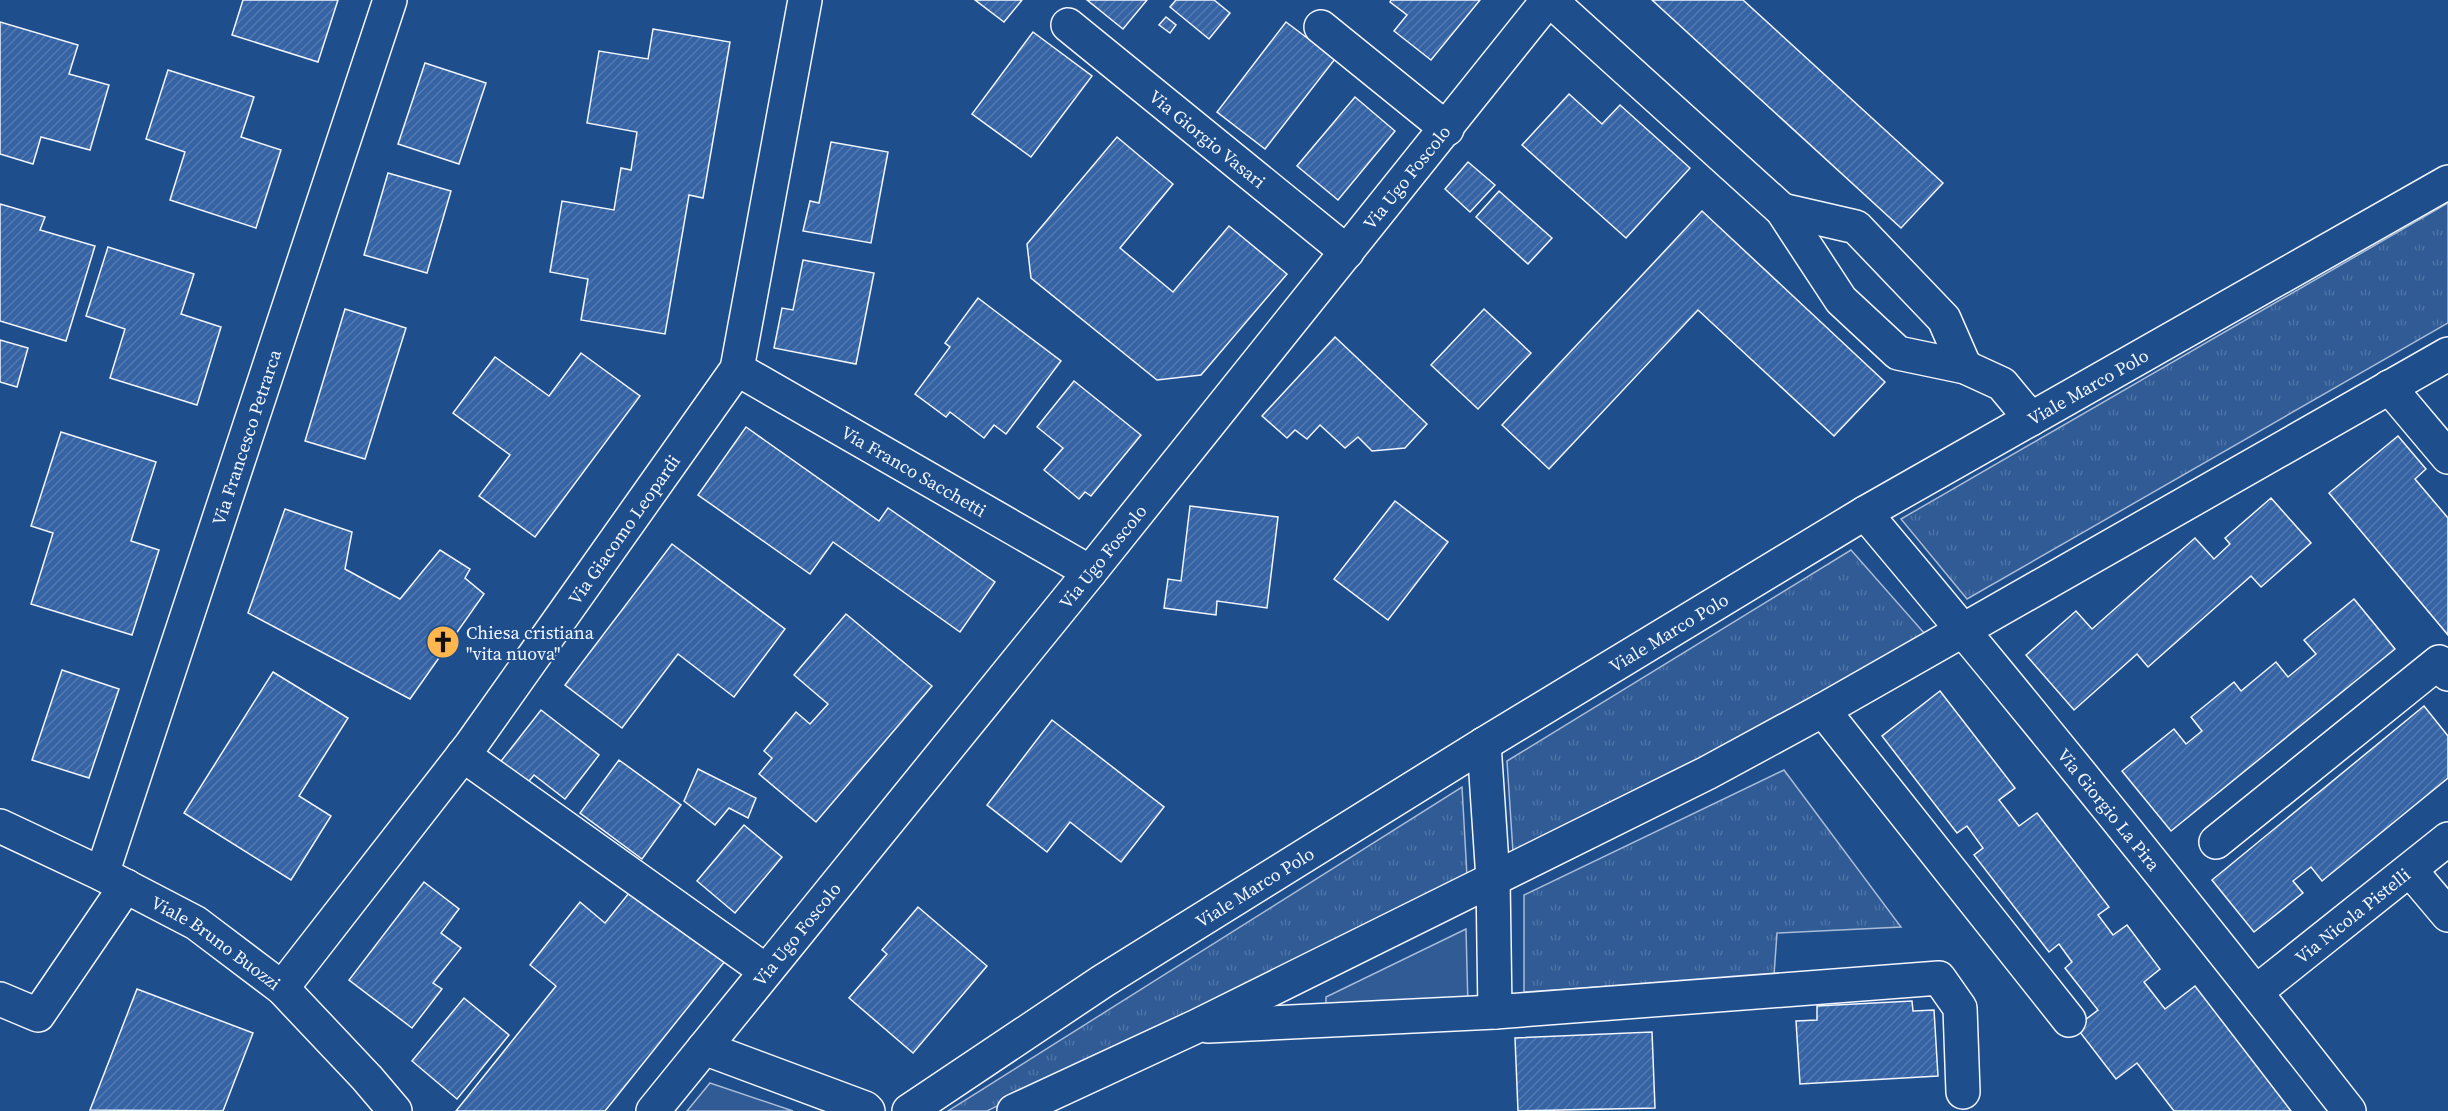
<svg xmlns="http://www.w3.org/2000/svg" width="2448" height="1111" font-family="'Source Serif 4',serif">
<defs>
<pattern id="grass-tufts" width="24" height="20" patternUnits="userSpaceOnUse" patternTransform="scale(1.5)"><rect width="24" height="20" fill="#305b95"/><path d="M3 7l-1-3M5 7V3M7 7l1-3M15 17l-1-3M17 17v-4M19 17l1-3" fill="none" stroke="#4e73a5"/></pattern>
<pattern id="building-hatch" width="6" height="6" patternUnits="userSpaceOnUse" patternTransform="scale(1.5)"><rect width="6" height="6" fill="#3563a3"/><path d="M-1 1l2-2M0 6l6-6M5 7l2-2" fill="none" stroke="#537ab1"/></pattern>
</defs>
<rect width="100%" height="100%" fill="#1f4e8c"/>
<g fill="url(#grass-tufts)" stroke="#a8bbd7" stroke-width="1.5">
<polygon points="2448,203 2448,323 1967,599 1901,519"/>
<polygon points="1851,550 1925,634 1766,727 1513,852 1507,761"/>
<polygon points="1784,770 1901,927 1777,933 1774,975 1524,992 1524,895"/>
<polygon points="1462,787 1467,876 987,1111 948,1111"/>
</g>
<g fill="#305b95" stroke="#a8bbd7" stroke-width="1.5">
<polygon points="1466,929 1468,1007 1326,1015 1326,997"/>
<polygon points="710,1083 793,1111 687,1111"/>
</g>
<g fill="url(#building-hatch)" stroke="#f2f6ff" stroke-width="1.5">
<polygon points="243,0 338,0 318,62 232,35"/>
<polygon points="975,0 1022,0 1004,22"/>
<polygon points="1087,0 1147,0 1123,29"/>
<polygon points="1176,0 1214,0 1230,13 1209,39 1170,7"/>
<polygon points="1391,0 1480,0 1431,60 1394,31 1407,15 1390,2"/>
<polygon points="1652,0 1743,0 1943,183 1901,228"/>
<polygon points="1166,17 1176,25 1170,33 1159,25"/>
<polygon points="0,22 78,45 69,74 109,85 90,150 41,137 33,164 0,154"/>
<polygon points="1286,22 1335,59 1265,149 1217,112"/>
<polygon points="653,29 730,42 703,198 689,195 665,334 581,320 588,279 550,272 562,201 614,210 621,168 631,170 637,132 587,123 599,51 648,59"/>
<polygon points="1033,32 1092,76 1031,157 972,114"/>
<polygon points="425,63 486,83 459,164 398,144"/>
<polygon points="168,70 254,97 241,137 281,150 256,228 170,200 185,152 146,139"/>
<polygon points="1569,94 1602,124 1620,105 1690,168 1626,238 1522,145"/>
<polygon points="1355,97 1395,131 1338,200 1297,166"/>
<polygon points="1117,137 1173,184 1120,248 1173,292 1229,226 1287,274 1201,375 1157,380 1031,278 1027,244"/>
<polygon points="831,142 888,152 871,243 803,231 810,201 819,203"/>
<polygon points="1468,162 1495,185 1470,212 1445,189"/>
<polygon points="388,173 451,191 427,273 364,255"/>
<polygon points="1499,191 1552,238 1528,264 1476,217"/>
<polygon points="0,204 45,217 40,230 95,246 66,341 0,321"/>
<polygon points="1702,211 1885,382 1834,436 1698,310 1549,469 1502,425"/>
<polygon points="108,247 194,274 181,314 221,327 197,405 110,378 125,329 86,316"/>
<polygon points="803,260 874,273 856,364 774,348 782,308 793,310"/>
<polygon points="978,298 1061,361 1006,434 994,425 984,438 950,412 946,417 915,394 950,347 945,343"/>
<polygon points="345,309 406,328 365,459 305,441"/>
<polygon points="1484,309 1531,353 1478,409 1431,365"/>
<polygon points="1335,337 1427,424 1405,448 1372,451 1358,437 1345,448 1320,425 1307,439 1295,430 1287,438 1262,416"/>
<polygon points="0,340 28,348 17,387 0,382"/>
<polygon points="581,353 640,396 535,537 479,496 510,455 453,413 495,357 549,396"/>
<polygon points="1074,381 1141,435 1091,496 1085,492 1079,499 1044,470 1063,448 1037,427"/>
<polygon points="746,427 879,521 888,508 995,582 960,632 833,542 810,574 698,495"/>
<polygon points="61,432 156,462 131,541 159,550 132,635 31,604 53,533 31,526"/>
<polygon points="2398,436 2426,469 2415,479 2448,518 2448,635 2329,493"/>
<polygon points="2271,498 2311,543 2261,587 2251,576 2148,667 2137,654 2074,710 2026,655 2076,611 2092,629 2195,538 2214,559 2230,544 2225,538"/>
<polygon points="1395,501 1448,542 1388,620 1334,579"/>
<polygon points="1190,506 1278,517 1267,608 1217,601 1216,615 1164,608 1168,579 1181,581"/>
<polygon points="285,509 352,532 345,569 400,599 440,550 470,569 465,578 484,594 410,699 248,613"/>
<polygon points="672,544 785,629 734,697 678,654 622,728 565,685"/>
<polygon points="2354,599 2395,649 2171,831 2122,771 2174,729 2186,744 2202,731 2191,717 2234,682 2241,691 2276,662 2288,677 2316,654 2304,640"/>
<polygon points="846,614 932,686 816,822 759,774 772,758 764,751 796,712 810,724 828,704 794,675"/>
<polygon points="62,670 119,689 89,778 32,760"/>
<polygon points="273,672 348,718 299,796 331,816 291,880 184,813"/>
<polygon points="1940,691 2015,788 1999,800 2019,826 2037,813 2109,907 2098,915 2113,935 2127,925 2160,969 2144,982 2165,1009 2195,986 2291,1111 2174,1111 2137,1063 2116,1079 2076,1027 2098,1010 2065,968 2072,962 2059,944 2049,952 1974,855 1983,848 1967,826 1957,833 1882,736"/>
<polygon points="2424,706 2448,736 2448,778 2322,881 2311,867 2293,881 2303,893 2254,932 2212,880"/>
<polygon points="541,710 599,755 565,799 534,775 525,786 498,765"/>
<polygon points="1052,720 1164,807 1121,862 1070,822 1047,852 987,805"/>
<polygon points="619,760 681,805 642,859 580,813"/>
<polygon points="698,769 756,798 748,818 729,808 715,825 684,801"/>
<polygon points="744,825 782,857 735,913 697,881"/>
<polygon points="424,882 459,909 441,933 461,948 433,983 442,989 412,1028 349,980"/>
<polygon points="633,888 725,961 605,1111 456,1111 556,986 530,965 580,902 605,923"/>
<polygon points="918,907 987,966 913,1053 849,998 887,954 882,950"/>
<polygon points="137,989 253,1033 223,1111 90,1110"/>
<polygon points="464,998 509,1035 457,1099 412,1061"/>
<polygon points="1912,1001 1913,1011 1934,1010 1938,1076 1800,1084 1796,1021 1817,1020 1817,1006"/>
<polygon points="1652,1032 1655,1108 1518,1111 1515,1038"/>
</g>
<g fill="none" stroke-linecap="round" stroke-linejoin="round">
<defs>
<g id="minor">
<polyline points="1550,0 1782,210 1841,300 1898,353 1965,367 2002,384 2031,419"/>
<path id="s1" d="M1068,25L1347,252"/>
<polyline points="1321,27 1447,129"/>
<polyline points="1782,210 1856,227 1944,319 1965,367"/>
<path id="s2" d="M737,369L1090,572"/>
<polyline points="2389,387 2448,457"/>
<path id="s3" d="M1865,513C2030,709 2191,909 2349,1111"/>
<polyline points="1823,710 2069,1020"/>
<polyline points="1484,744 1493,879 1495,1012"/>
<polyline points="463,755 766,971"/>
<path id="s4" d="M0,826L102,874L196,923L282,988L367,1078L395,1111"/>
<polyline points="2216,842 2439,662 2448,674"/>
<polyline points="2410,870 2448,915"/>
<path id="s5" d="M102,874L390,0"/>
<path id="s6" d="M282,988L471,745L737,369L805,0"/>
<path id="s7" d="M2256,992L2448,839"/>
<polyline points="0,999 38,1015 126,886"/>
<polyline points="1208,1026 1495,1012 1939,978 1960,1008 1963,1092"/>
<polyline points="704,1048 865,1108 868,1111"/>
<path id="s8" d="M653,1111L1090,572L1548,0"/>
<path id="s9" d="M909,1111L1103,981L1484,744L1865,513L2448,182"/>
<polyline points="1014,1111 1195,1027 1707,773 1823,710 2448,354"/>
</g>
</defs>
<use href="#minor" stroke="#f2f6ff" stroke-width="36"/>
<use href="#minor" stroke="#1f4e8c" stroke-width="33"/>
</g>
<defs>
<symbol id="church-disc" viewBox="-11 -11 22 22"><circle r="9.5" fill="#ffb74d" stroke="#1f4e8c"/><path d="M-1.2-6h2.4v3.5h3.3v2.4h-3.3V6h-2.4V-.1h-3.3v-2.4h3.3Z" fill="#111"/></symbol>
</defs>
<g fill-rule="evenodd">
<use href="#church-disc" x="424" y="623" width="38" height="38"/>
</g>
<g text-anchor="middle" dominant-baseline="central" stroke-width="4.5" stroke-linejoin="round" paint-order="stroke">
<g font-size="18" fill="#f2f6ff" stroke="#1f4e8c">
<text stroke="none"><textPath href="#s1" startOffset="180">Via Giorgio Vasari</textPath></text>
<text stroke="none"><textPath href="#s8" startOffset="1200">Via Ugo Foscolo</textPath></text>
<text stroke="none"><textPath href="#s9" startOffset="1384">Viale Marco Polo</textPath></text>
<text stroke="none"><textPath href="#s5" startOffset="460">Via Francesco Petrarca</textPath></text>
<text stroke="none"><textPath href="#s2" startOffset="204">Via Franco Sacchetti</textPath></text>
<text stroke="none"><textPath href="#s6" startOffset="572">Via Giacomo Leopardi</textPath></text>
<text stroke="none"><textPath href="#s8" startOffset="714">Via Ugo Foscolo</textPath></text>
<text stroke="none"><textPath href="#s9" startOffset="898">Viale Marco Polo</textPath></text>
<text stroke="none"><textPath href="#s3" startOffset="384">Via Giorgio La Pira</textPath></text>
<text stroke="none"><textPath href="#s9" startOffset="412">Viale Marco Polo</textPath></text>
<text stroke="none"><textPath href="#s7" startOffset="123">Via Nicola Pistelli</textPath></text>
<text stroke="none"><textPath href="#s8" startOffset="228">Via Ugo Foscolo</textPath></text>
<text stroke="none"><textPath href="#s4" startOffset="246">Viale Bruno Buozzi</textPath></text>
</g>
<g font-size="18" fill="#f2f6ff" stroke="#1f4e8c" text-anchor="start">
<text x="466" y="632">Chiesa cristiana<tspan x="466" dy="21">"vita nuova"</tspan></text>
</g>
</g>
</svg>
